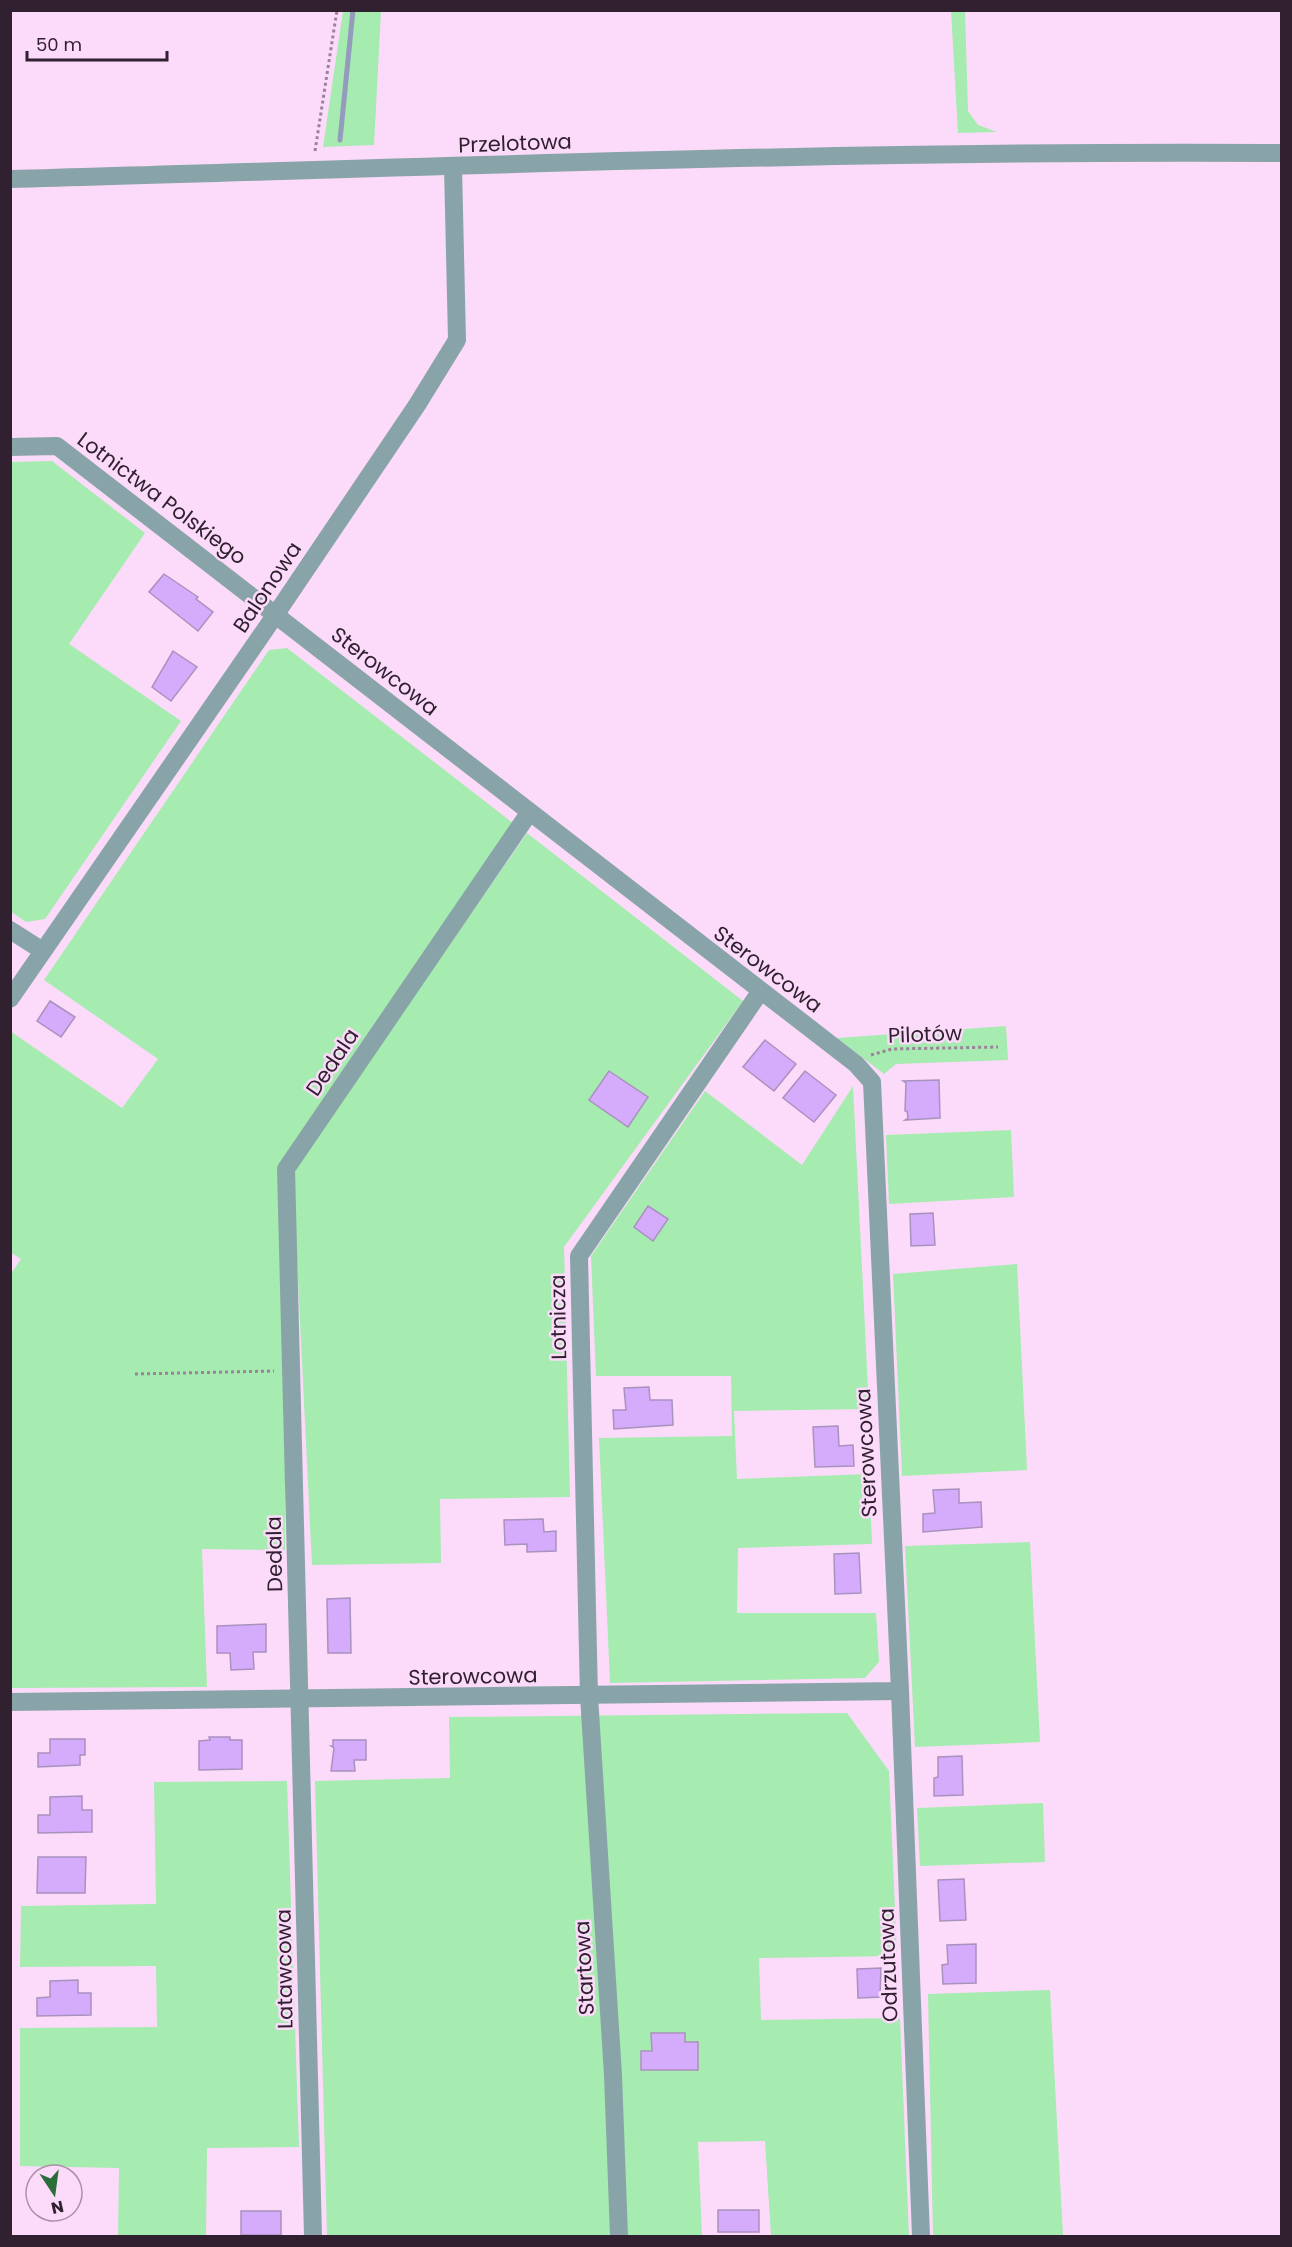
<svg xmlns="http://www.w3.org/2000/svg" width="1292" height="2247" font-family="Poppins,sans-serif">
<rect width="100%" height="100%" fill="#fcdbfa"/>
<g fill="#a6ebaf">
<polygon points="343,11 381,11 374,145 323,147"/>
<polygon points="951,11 965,11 968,111 978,125 997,132 958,133"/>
<polygon points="52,461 145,533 69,644 181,721 45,919 26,922 10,911 11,462"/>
<polygon points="287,648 513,823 278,1169 285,1430 285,1550 202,1549 207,1687 11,1688 10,1275 21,1259 10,1252 10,1031 122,1108 158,1059 44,980 269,650"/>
<polygon points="527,833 743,1001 564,1247 570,1497 440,1499 441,1563 312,1565 293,1179 298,1163"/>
<polygon points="1006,1026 1008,1060 896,1064 884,1074 837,1038"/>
<polygon points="853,1086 869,1409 734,1411 737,1479 869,1474 872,1544 738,1548 737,1613 876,1613 879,1662 865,1678 610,1683 599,1438 732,1436 731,1376 596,1376 591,1256 705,1091 802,1165"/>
<polygon points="1011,1130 1014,1197 889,1204 886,1135"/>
<polygon points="1017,1264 1027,1470 902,1476 893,1274"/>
<polygon points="1030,1542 1040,1742 915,1747 905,1546"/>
<polygon points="847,1713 889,1771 897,1956 759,1958 761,2020 900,2018 909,2236 771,2236 765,2141 698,2142 702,2236 327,2236 315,1781 450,1778 449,1717"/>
<polygon points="287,1781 299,2147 207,2148 206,2236 118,2236 119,2168 20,2166 20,2028 157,2027 156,1966 20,1967 21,1906 156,1904 154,1782"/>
<polygon points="1043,1803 1045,1862 920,1866 917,1808"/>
<polygon points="1050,1990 1063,2236 933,2236 928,1994"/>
</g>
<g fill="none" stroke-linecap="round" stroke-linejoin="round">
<polyline stroke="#949bbc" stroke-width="5" points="340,140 353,10"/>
</g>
<g fill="#d5abfb" stroke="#a992be" stroke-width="1.5">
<polygon points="164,574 198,597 196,599 213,612 198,631 149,592"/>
<polygon points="173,651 197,667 171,701 152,687"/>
<polygon points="50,1001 75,1017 61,1037 37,1021"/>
<polygon points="765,1040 796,1064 774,1091 743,1067"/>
<polygon points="609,1071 648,1097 628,1127 589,1100"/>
<polygon points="805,1071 836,1095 814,1122 783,1098"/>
<polygon points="939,1080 940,1118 905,1120 908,1118 907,1111 905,1111 906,1083 903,1081"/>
<polygon points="648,1206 668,1219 653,1241 634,1227"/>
<polygon points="933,1213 935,1245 911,1246 910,1214"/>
<polygon points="649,1387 650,1400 672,1400 673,1425 614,1429 613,1410 626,1410 624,1388"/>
<polygon points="838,1426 839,1446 853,1445 854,1466 815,1467 813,1427"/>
<polygon points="959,1489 959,1503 981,1502 982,1527 923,1532 923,1514 935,1513 933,1490"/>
<polygon points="543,1519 544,1532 556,1531 556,1551 527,1552 527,1544 505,1545 504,1520"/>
<polygon points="859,1553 861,1593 835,1594 834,1554"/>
<polygon points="350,1598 351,1653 328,1653 327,1599"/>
<polygon points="266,1624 266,1652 253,1652 254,1669 231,1670 230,1653 217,1653 217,1626"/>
<polygon points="209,1737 230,1737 230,1740 242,1740 242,1769 199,1770 199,1741 210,1740"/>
<polygon points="50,1739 85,1739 85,1755 80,1755 80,1765 38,1767 38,1753 50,1753"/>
<polygon points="333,1740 366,1740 366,1760 354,1760 355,1771 331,1771 334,1748 331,1746 333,1746"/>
<polygon points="962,1756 963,1795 934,1796 934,1778 938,1777 938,1757"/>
<polygon points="82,1796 82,1810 92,1810 92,1832 38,1833 38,1815 50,1815 50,1797"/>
<polygon points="38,1857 86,1857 85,1893 37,1893"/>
<polygon points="964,1879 966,1920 940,1921 938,1880"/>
<polygon points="976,1944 976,1983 943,1984 942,1965 948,1964 947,1945"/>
<polygon points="881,1968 880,1995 882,1997 858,1998 857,1969"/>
<polygon points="78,1980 78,1993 91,1993 91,2015 37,2016 37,1998 50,1997 50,1981"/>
<polygon points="651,2033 685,2033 685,2042 698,2042 698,2070 641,2070 641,2051 652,2051"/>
<rect x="718" y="2210" width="41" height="22"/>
<rect x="241" y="2211" width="40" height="24"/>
</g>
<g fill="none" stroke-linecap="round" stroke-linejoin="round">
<g stroke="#9b829a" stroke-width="3" stroke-dasharray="3 3" stroke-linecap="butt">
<polyline points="315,151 337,10"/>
<polyline points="871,1055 892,1049 998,1047"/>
<polyline points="135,1374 274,1371"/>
</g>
<g stroke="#89a4a8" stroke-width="18">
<path d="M10,179C434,167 858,150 1282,153"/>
<polyline points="10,447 57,446 856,1064 872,1082 900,1691 10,1702"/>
<polyline points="10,930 43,951"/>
<polyline points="10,999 276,614 417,405 457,340 453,167"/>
<polyline points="900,1691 921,2236"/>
<polyline points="313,2236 286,1169 529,813"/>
<polyline points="619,2236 613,2075 589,1696 579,1256 760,992"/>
</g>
</g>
<g text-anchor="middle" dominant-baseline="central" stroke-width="5" stroke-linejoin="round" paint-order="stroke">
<g font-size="21" fill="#312130" stroke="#fcdbfa">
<text transform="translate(515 143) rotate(-2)">Przelotowa</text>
<text transform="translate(162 498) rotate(37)">Lotnictwa Polskiego</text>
<text transform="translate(267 587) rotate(-56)">Balonowa</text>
<text transform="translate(385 671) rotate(38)">Sterowcowa</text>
<text transform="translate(768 969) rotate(37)">Sterowcowa</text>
<text transform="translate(925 1034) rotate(-2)">Pilotów</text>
<text transform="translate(332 1062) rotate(-56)">Dedala</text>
<text transform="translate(558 1317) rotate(-91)">Lotnicza</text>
<text transform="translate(866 1453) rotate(-93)">Sterowcowa</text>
<text transform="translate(274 1554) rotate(-91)">Dedala</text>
<text transform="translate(473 1676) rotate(-1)">Sterowcowa</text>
<text transform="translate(888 1965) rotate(-92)">Odrzutowa</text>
<text transform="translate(584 1968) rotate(-93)">Startowa</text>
<text transform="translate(284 1969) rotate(-91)">Latawcowa</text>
</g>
</g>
<rect width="1292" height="2247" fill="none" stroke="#312130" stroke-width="24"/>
<g transform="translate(54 2193) rotate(167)"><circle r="28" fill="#fcdbfa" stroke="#ab91a9" stroke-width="1.5"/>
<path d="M0-4.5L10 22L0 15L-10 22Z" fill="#2b6e39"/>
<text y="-9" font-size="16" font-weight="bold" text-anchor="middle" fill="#312130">N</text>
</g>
<path d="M27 51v9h140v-9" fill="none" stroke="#312130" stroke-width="3"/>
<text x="36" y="51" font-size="18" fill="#312130" stroke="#fcdbfa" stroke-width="4.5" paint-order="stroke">50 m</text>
</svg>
